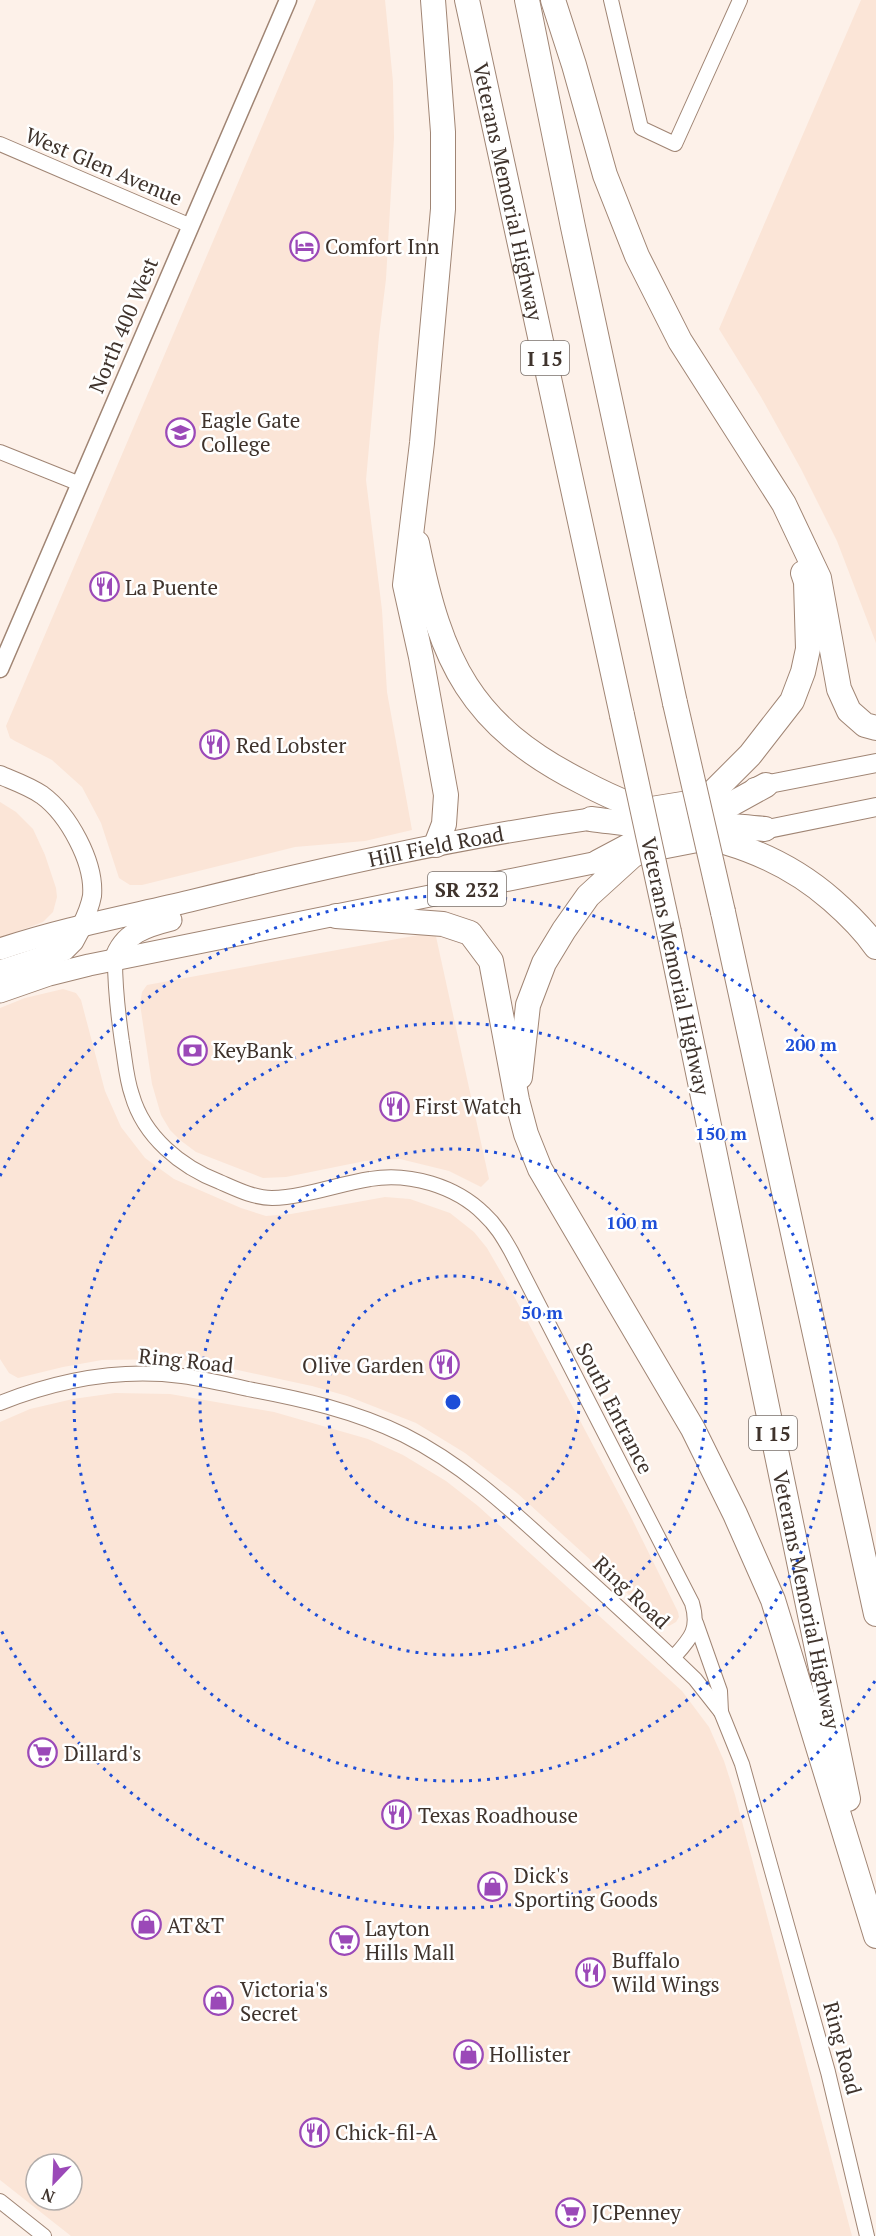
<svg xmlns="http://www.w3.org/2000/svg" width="876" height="2236" font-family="'PT Serif',serif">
<rect width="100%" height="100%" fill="#fdf1e9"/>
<g fill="#fbe5d7" fill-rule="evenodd">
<polygon points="316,0 385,0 393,82 394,138 386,279 379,336 366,480 382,610 387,692 412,830 365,841 295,847 142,885 130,885 119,878 101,823 82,787 52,760 15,741 10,738 6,726"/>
<polygon points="861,0 876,0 876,643 837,541 801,469 761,397 719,329"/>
<polygon points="0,802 16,812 33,829 45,855 56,888 57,897 53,912 43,922 0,938"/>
<polygon points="435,932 489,1179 481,1187 449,1171 400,1159 365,1161 286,1177 263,1178 196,1152 180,1140 170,1130 161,1115 152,1084 140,1004 142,992 147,985"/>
<polygon points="63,989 76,993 81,1000 105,1091 121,1127 145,1158 174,1179 241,1208 266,1216 291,1214 385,1197 410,1199 450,1213 474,1232 487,1248 506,1281 630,1515 678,1612 679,1617 676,1622 669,1626 662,1625 517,1493 465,1453 416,1423 347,1396 312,1386 210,1364 174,1359 102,1360 63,1367 18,1378 9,1373 0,1359 0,1008 25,998"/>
<path d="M115,1393L170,1394L274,1412L368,1439L403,1455L446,1481L478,1506L682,1691L709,1727L724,1761L735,1795L852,2236H71L0,2180V1422L30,1409L73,1399ZM36,2164H72V2200H36Z"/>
</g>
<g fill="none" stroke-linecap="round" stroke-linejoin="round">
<defs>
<g id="minor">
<polyline points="611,0 641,128 675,144 740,0"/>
<polyline points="0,144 191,226"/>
<polyline points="0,452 80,484"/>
<path d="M115,960C115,987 118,1014 122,1042C125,1059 126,1078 132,1095C144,1137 181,1167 220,1182C236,1189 254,1198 272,1198C305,1197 338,1184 370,1179C409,1172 456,1186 484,1214C496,1225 503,1237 511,1251L692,1603C700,1630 690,1639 673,1658"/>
<path d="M0,1403C58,1380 120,1368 182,1376C204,1379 226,1384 248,1389C302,1399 355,1411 404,1435C462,1464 508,1507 555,1550C602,1592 649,1635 695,1679L721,1712L742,1764L828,2072L867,2236"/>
<polyline points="696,1623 720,1691 721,1712"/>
<polyline points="0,2201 44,2236"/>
</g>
<polyline id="tertiary" points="0,669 288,0"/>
<g id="secondary">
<path d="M0,775C14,781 29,786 42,795C68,814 95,862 92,896C90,907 86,916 81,926"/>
<polyline points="754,787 876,763"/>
<polyline points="645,807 707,797"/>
<polyline points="753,832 876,807"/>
<polyline points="641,854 708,841"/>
</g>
<g id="primary">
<path id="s1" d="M0,949C62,928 127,916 190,901C323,868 456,838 591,819"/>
<path d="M115,960C123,933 147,926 171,920"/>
<polyline points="0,971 64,950 73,941 81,926"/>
<polyline points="0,992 49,975 89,965 598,862"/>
</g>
<g id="motorway">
<polyline points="433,0 443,132 443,209 422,443 405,585 421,657 446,795 444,824 436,845"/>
<path id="s2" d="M467,0L622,715"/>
<polyline points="527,0 573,227 675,703"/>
<polyline points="553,0 574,65 605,175 637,256 680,341 784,504 819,578 839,689 849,711 865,725 876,728"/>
<path d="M417,543C441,662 470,725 582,782C612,798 646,813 680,819C708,825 737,826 765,829"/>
<path d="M591,819C682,831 760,837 832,900C848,914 864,930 876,947"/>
<polyline points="697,823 766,785"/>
<polyline points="598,862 679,819 708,797 750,755 792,701 803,672 808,649 806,582 803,573"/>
<polyline points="723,912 876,1614"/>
<polyline points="336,916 443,924 470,933 491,961 517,1100 526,1134 540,1169 693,1429 735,1514 773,1600 876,1936"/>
<path id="s3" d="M669,932L848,1799"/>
<polyline points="520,1077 528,1005 544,963 564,930 588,896 632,856 639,852"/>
</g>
</defs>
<use href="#minor" stroke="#a08574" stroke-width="16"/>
<use href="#tertiary" stroke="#a08574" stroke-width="19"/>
<use href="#secondary" stroke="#a08574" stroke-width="20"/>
<use href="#primary" stroke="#a08574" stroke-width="23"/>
<use href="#motorway" stroke="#a08574" stroke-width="26"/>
<use href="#minor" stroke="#fff" stroke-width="14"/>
<use href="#tertiary" stroke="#fff" stroke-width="16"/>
<use href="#secondary" stroke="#fff" stroke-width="18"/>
<use href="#primary" stroke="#fff" stroke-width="21"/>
<use href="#motorway" stroke="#fff" stroke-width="24"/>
<defs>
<g id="motorway-bridge">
<polyline points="675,703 723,912"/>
<polyline points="622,715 669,932"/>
</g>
</defs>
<use href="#motorway-bridge" stroke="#a08574" stroke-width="26" stroke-linecap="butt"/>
<use href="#motorway-bridge" stroke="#fff" stroke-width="24"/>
</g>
<g fill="none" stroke="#1d4ed8" stroke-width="3" stroke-dasharray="3 6">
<circle cx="453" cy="1402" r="126"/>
<circle cx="453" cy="1402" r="253"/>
<circle cx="453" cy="1402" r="379"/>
<path d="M875 1681A506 506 0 0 1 0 1628M0 1176A506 506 0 0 1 875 1123"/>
</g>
<defs>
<symbol id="hotel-ring" viewBox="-11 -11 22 22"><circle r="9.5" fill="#fff" stroke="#9b49b8" stroke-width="1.5"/><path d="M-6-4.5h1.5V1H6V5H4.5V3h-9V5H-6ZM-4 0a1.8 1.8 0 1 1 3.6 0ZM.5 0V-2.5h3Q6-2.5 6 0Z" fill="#9b49b8"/></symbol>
<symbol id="school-ring" viewBox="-11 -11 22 22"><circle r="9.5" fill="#fff" stroke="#9b49b8" stroke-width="1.5"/><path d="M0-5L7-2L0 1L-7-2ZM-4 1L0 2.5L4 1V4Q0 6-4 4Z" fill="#9b49b8"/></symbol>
<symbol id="restaurant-ring" viewBox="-11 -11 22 22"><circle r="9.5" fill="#fff" stroke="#9b49b8" stroke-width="1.5"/><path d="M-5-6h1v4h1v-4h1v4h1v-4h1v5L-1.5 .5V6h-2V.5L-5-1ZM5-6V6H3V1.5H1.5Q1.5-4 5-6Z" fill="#9b49b8"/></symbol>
<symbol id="bank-ring" viewBox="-11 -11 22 22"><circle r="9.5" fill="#fff" stroke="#9b49b8" stroke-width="1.5"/><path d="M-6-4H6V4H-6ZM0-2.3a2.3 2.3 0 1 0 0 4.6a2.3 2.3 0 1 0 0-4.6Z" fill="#9b49b8"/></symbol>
<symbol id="supermarket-ring" viewBox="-11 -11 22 22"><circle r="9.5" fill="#fff" stroke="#9b49b8" stroke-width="1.5"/><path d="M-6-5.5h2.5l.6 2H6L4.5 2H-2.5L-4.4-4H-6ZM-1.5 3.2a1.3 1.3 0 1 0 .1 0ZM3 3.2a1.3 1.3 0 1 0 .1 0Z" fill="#9b49b8"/></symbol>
<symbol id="shop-ring" viewBox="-11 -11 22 22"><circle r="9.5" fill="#fff" stroke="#9b49b8" stroke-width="1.5"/><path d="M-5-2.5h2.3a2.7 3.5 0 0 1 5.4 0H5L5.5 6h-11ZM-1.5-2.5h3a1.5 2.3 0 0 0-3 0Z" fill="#9b49b8"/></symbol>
</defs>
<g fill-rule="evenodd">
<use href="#hotel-ring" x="288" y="230" width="33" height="33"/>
<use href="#school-ring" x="164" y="416" width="33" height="33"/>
<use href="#restaurant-ring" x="88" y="570" width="33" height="33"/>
<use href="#restaurant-ring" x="198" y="728" width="33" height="33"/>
<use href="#bank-ring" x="176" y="1034" width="33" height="33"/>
<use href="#restaurant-ring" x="378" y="1090" width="33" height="33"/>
<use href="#restaurant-ring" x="428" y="1348" width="33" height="33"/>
<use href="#supermarket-ring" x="26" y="1736" width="33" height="33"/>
<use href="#restaurant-ring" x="380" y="1798" width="33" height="33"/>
<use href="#shop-ring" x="476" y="1870" width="33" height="33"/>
<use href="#shop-ring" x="130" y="1908" width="33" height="33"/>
<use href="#supermarket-ring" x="328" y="1924" width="33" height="33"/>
<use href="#restaurant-ring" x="574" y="1956" width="33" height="33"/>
<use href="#shop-ring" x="202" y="1984" width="33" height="33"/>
<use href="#shop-ring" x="452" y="2038" width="33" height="33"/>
<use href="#restaurant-ring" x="298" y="2116" width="33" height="33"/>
<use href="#supermarket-ring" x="554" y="2196" width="33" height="33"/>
</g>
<g text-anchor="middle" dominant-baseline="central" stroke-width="5" stroke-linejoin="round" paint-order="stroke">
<g fill="#fff" stroke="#79706b" stroke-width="1.5">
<rect x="521" y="341" width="48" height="34" rx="4.5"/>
<rect x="428" y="872" width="78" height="34" rx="4.5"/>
<rect x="749" y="1416" width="48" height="34" rx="4.5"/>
</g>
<g font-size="20" font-weight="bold" fill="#3f332c">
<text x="545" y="358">I 15</text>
<text x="467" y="889">SR 232</text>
<text x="773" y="1433">I 15</text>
</g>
<g font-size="21" fill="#3f332c" stroke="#fff">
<text transform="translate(104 166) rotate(23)">West Glen Avenue</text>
<text stroke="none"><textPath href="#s2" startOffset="196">Veterans Memorial Highway</textPath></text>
<text transform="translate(123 325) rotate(-67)">North 400 West</text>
<text stroke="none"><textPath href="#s1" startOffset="448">Hill Field Road</textPath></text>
<text transform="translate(676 966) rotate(78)">Veterans Memorial Highway</text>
<text transform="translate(186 1360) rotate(6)">Ring Road</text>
<text transform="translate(615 1408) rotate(63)">South Entrance</text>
<text transform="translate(632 1592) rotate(43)">Ring Road</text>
<text stroke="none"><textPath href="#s3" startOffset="682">Veterans Memorial Highway</textPath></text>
<text transform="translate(843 2048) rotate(75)">Ring Road</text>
</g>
<g font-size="21" fill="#3f332c" stroke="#fff" text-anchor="start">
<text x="325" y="246">Comfort Inn</text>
<text x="201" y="420">Eagle Gate<tspan x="201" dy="24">College</tspan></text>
<text x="125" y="587">La Puente</text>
<text x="236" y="745">Red Lobster</text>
<text x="213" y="1050">KeyBank</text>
<text x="415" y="1106">First Watch</text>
<text x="424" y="1365" text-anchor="end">Olive Garden</text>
<text x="64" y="1753">Dillard's</text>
<text x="418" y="1815">Texas Roadhouse</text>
<text x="514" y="1875">Dick's<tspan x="514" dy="24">Sporting Goods</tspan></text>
<text x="167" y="1925">AT&amp;T</text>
<text x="365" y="1928">Layton<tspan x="365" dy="24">Hills Mall</tspan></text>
<text x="612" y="1960">Buffalo<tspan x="612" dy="24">Wild Wings</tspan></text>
<text x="240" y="1989">Victoria's<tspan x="240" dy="24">Secret</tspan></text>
<text x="489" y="2054">Hollister</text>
<text x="335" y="2132">Chick-fil-A</text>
<text x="592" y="2212">JCPenney</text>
</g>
</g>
<circle cx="453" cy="1402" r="9" fill="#1d4ed8" stroke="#fff" stroke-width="3"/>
<g font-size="18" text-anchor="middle" font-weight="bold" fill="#1d4ed8" stroke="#fff" stroke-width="5" stroke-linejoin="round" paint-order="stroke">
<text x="811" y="1051">200 m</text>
<text x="721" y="1140">150 m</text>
<text x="632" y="1229">100 m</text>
<text x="542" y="1319">50 m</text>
</g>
<g transform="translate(54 2182) rotate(203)"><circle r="28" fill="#ffffff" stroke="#b2adab" stroke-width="1.5"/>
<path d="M0-4.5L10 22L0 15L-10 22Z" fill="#9b49b8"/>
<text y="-9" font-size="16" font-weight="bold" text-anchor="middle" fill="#3f332c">N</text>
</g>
</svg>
